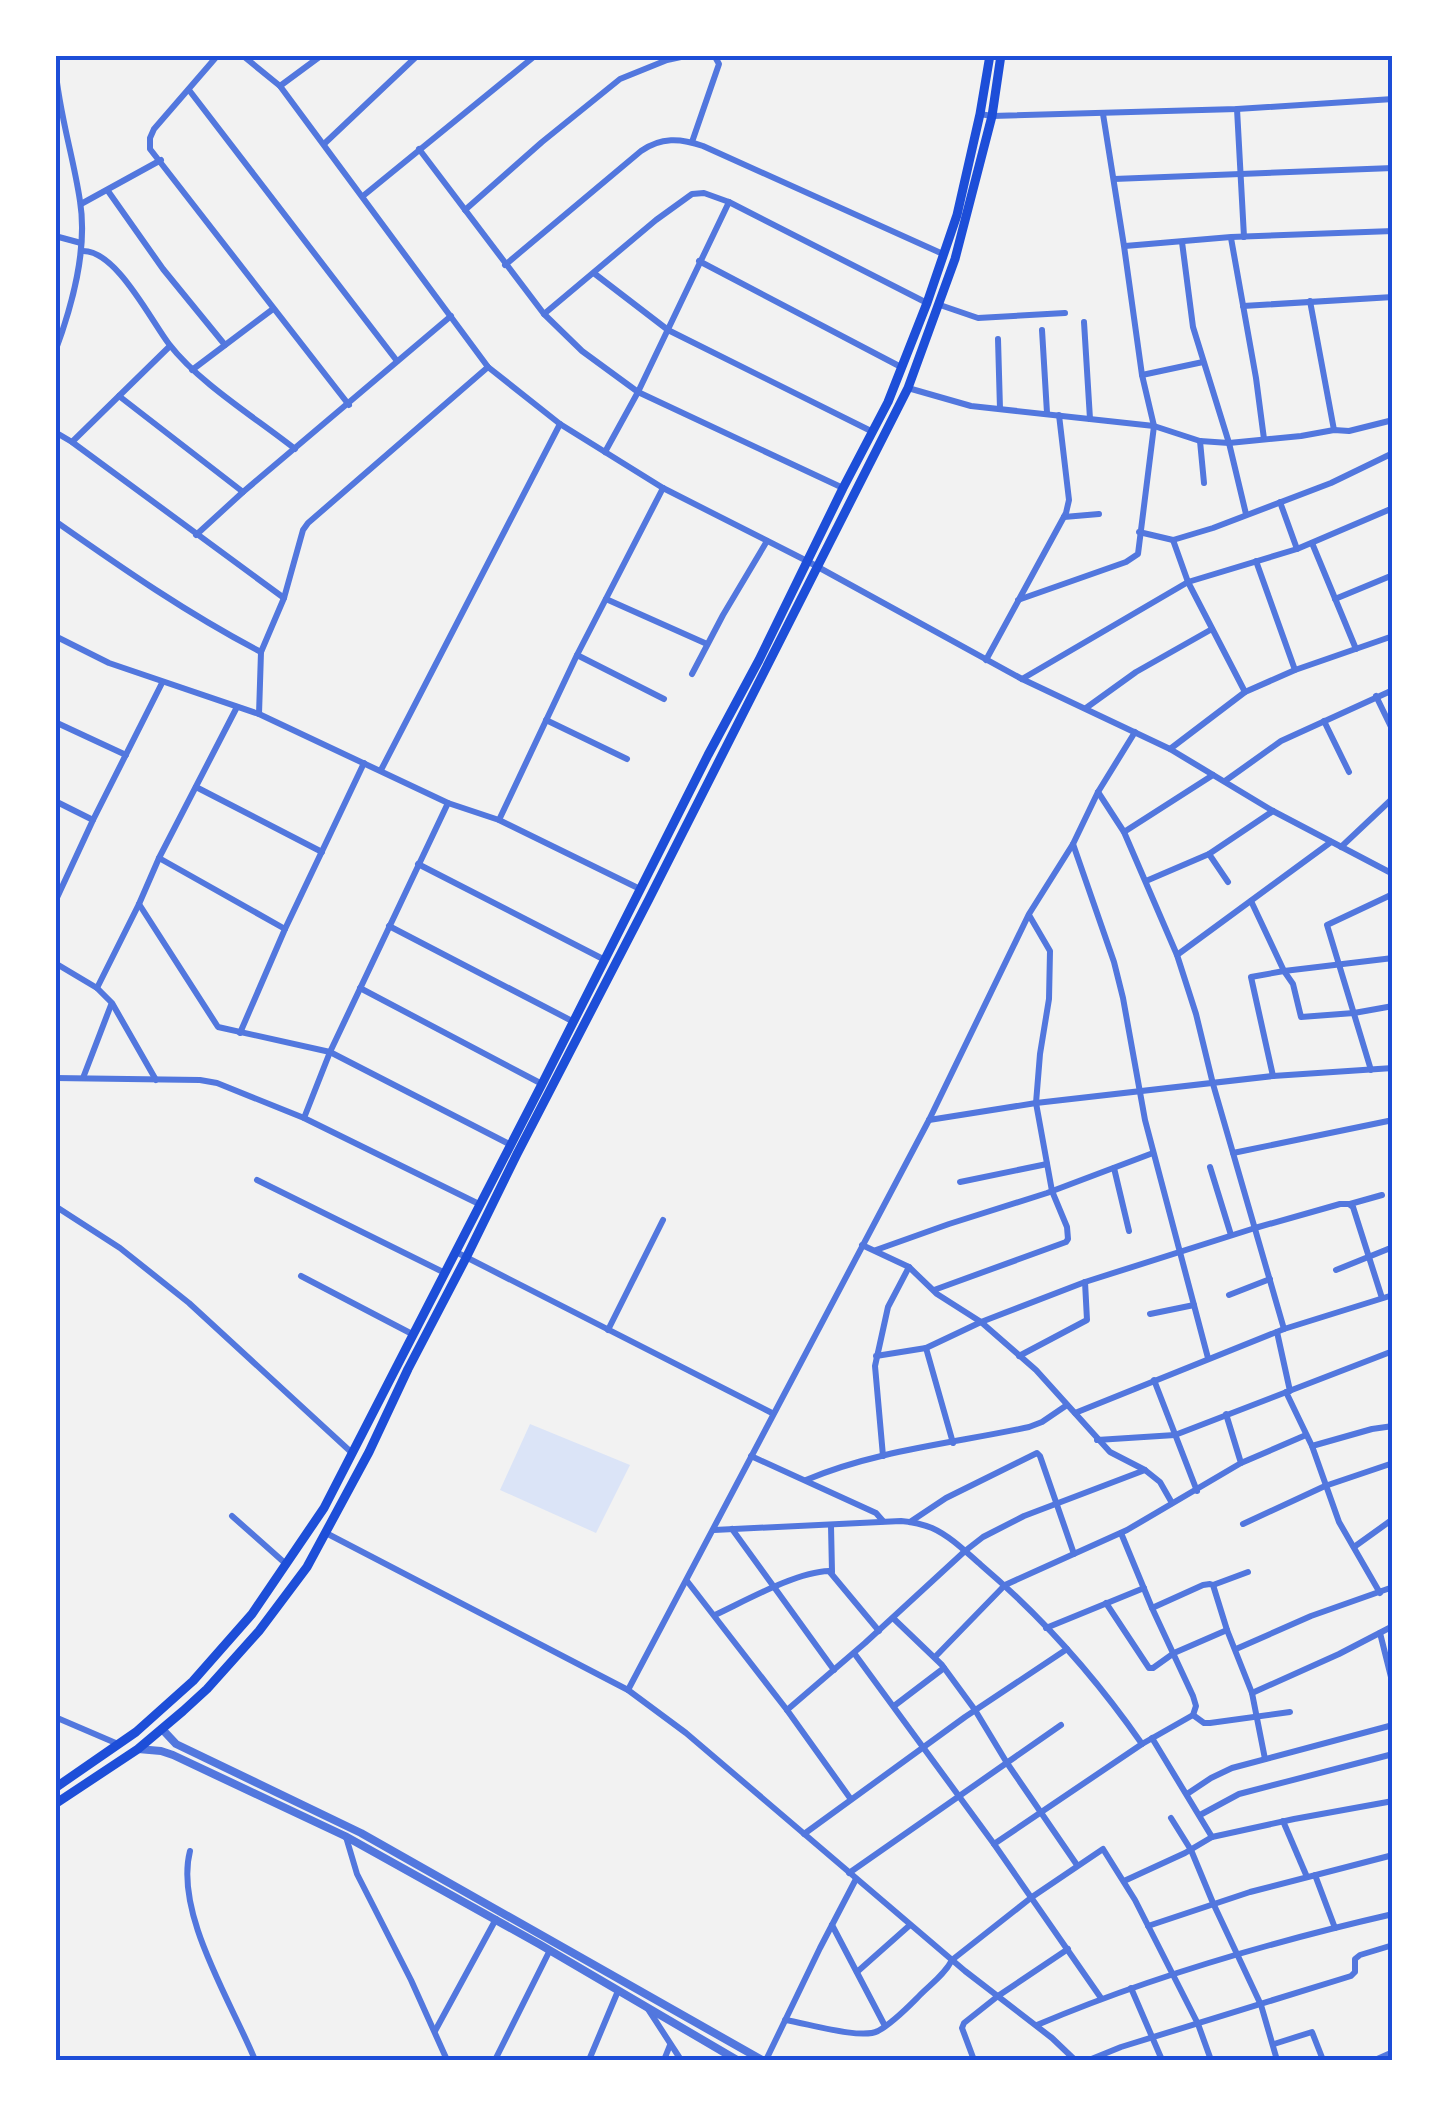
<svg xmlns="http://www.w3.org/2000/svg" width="1448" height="2115" font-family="'IBM Plex Serif',serif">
<rect width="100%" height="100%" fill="#f2f2f2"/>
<polygon fill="#dbe4f7" points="530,1424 630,1465 596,1533 500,1490"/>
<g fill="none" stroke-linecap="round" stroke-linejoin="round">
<g stroke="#5277de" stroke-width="6">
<polyline points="218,55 154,129 150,138 150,149 349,405"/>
<polyline points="242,55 280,86 488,367 560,424 663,488 807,561 1022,679 1170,749 1273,811 1393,874"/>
<path d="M55,65C59,114 73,154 80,201C88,250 72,306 55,352"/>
<polyline points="280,86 322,55"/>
<polyline points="189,90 397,361"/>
<polyline points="1237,109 1244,237"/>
<polyline points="980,114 992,116 1237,109 1393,99"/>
<polyline points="692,142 719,64 714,55"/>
<polyline points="324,144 418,55"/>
<polyline points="419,149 544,314 582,351 638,392 843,488"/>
<polyline points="1114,179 1393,168"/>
<polyline points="108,191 163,269 225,345"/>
<polyline points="363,196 536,55"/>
<polyline points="81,204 161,160"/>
<polyline points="465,210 542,142 620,79 667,60 690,55"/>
<polyline points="55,236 81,243"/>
<polyline points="1231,238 1256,378 1264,439"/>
<polyline points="1182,242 1193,327 1229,443 1246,514"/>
<polyline points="1125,246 1231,237 1393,231"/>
<path d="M81,251C115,248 150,319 169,344C199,383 256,418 295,449"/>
<polyline points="699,261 901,367"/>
<path d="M505,265L641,151C661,137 680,138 703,146L943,254"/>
<polyline points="595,274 668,330 873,432"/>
<polyline points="1310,301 1334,430"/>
<polyline points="940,305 978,318 1065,313"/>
<polyline points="1243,306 1393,297"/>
<polyline points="544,314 656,220 692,194 704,193 729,202 927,303"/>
<polyline points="1084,322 1090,419"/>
<polyline points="1042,330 1047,413"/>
<polyline points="998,339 1000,409"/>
<polyline points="192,370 273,309"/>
<polyline points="1142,375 1203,362"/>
<polyline points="908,388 971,406 1154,426 1200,441 1229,443 1301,436 1334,430 1349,431 1393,420"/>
<polyline points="119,396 243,492"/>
<polyline points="55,432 72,442 284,598"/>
<polyline points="1200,441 1204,483"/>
<polyline points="72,442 170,346"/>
<polyline points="605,452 638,392 729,202"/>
<polyline points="1280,502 1297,549"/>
<polyline points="1064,517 1099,514"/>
<path d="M55,521C122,568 188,614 261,652"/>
<polyline points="1139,532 1173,540 1213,528 1331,483 1393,453"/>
<polyline points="196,535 243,492 451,316"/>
<polyline points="1173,540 1188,582 1245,692"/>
<polyline points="1312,543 1356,649"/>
<polyline points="1256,561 1295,670"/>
<polyline points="606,599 707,644"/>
<polyline points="1335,599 1393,575"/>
<polyline points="1018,600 1126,562 1138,554 1154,426 1142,375 1124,246 1103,114"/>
<polyline points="55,636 109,663 259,714 448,803 499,820 640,889"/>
<polyline points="577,655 664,699"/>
<polyline points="986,660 1066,513 1069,500 1059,415"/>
<polyline points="692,674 723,615 767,541"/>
<polyline points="1022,679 1188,582 1297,549 1393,508"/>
<polyline points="1376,696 1393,731"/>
<polyline points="1086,708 1136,672 1212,629"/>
<polyline points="259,714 261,652 284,598 303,530 308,523 488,367"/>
<polyline points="546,720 627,759"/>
<polyline points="1324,721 1349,772"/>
<polyline points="55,722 126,755"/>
<polyline points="1170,749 1245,692 1295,670 1393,636"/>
<polyline points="381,770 560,424"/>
<polyline points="1225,781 1281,741 1393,690"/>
<polyline points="196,787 322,852"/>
<polyline points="1098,792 1124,832 1177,955 1196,1014 1213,1084 1284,1329"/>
<polyline points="55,801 93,820"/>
<polyline points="499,820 577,655 663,488"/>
<polyline points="1124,832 1213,775"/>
<polyline points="1073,844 1114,962 1123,998 1145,1120 1208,1358"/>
<polyline points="1341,847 1393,798"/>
<polyline points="1209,854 1228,882"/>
<polyline points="159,858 285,929"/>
<polyline points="418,864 605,960"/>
<polyline points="1146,881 1209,854 1273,811"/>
<polyline points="1251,901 1284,971 1293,984 1301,1017 1354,1013 1393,1006"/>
<polyline points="55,902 93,820 162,683"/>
<polyline points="139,904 218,1027 330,1052 511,1145"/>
<polyline points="389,926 574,1022"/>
<polyline points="1177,955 1331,842"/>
<polyline points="55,963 97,988 112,1003 156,1080"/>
<polyline points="97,988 139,904 159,858 237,707"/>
<polyline points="360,988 542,1084"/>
<polyline points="240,1033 285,929 364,763"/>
<polyline points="1371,1070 1327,925 1393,894"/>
<polyline points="1273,1076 1251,977 1284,971 1393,958"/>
<polyline points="55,1078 200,1080 217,1083 304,1118 479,1204"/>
<polyline points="83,1078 111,1005"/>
<polyline points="304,1118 330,1052 448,803"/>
<polyline points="929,1120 1036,1103 1273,1076 1393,1068"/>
<polyline points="1233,1153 1393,1120"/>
<polyline points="1210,1167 1231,1235"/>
<polyline points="1114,1168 1129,1231"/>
<polyline points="257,1180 445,1273"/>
<polyline points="960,1182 1047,1164"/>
<polyline points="1350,1204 1382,1195"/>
<polyline points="55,1206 120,1248 189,1303 351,1452"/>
<polyline points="862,1245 909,1267 937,1294 981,1322 1036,1370 1110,1452 1145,1470 1160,1482 1172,1503"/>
<polyline points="876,1250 949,1224 1047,1193 1153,1153"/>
<polyline points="456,1252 772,1413"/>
<polyline points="1336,1270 1393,1247"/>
<polyline points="301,1276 414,1335"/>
<polyline points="934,1290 1066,1242 1068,1239 1067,1227 1052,1191 1036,1103 1040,1054 1049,999 1050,951 1029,915"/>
<polyline points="1229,1295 1270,1279"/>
<polyline points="1150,1314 1194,1305"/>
<polyline points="608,1330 663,1220"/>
<polyline points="1277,1332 1290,1391"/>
<polyline points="926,1348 953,1443"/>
<polyline points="876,1356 926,1348 981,1322 1085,1282 1255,1228 1340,1204 1349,1204 1353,1207 1382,1298"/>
<polyline points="1019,1356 1087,1320 1085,1282"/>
<polyline points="1154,1380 1197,1491"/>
<polyline points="1286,1392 1312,1446 1339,1522 1380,1593"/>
<polyline points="1075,1413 1284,1329 1393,1295"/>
<polyline points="1097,1440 1175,1435 1393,1351"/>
<polyline points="1312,1446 1372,1429 1393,1426"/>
<polyline points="751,1456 876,1513 883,1521"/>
<polyline points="883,1456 875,1366 888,1307 909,1267"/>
<polyline points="1241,1463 1306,1435"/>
<path d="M806,1480C877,1450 955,1443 1029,1427L1042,1422L1067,1405"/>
<polyline points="232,1516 286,1564"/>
<polyline points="910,1522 946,1498 1037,1453 1040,1456 1074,1554"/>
<polyline points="1243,1524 1325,1486 1393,1463"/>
<polyline points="831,1526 832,1572"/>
<polyline points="732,1529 834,1670"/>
<path d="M714,1530L901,1521C912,1522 922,1524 932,1528C950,1536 966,1552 981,1565C1042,1617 1096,1678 1142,1744"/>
<polyline points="326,1533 628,1690 686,1733 965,1971 1052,2038 1075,2060"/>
<polyline points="1354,1547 1393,1519"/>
<polyline points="687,1581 787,1710 850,1798"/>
<polyline points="1213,1585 1248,1572"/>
<polyline points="1106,1603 1149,1668 1153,1668 1174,1653 1227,1630"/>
<polyline points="1152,1608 1203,1585 1210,1584 1213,1585 1227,1630 1252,1693 1265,1759"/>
<path d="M715,1615C745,1601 796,1572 829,1571L879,1631"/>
<polyline points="893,1618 942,1665 975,1710 1007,1763 1077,1865"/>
<polyline points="1046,1628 1144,1588"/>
<polyline points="1380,1633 1393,1685"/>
<polyline points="1236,1649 1311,1616 1393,1587"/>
<polyline points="854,1653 994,1844 1101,1998"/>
<polyline points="935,1657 1005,1585 1127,1530 1241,1463 1226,1414"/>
<polyline points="628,1690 929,1120 1029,914 1073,844 1098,792 1135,732"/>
<polyline points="1252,1693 1339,1654 1393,1626"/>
<polyline points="894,1706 944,1668"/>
<polyline points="787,1710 865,1643 965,1551 983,1537 1024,1516 1145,1470"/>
<polyline points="1193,1715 1204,1723 1210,1723 1290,1712"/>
<polyline points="55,1717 118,1744"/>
<polyline points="1152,1738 1212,1837"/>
<polyline points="1187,1794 1211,1778 1232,1768 1393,1725"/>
<polyline points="1200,1815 1239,1794 1393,1754"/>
<polyline points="1171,1818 1191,1850 1213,1903 1261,2005 1277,2060"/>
<polyline points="1283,1821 1307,1877"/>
<polyline points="804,1834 965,1717 1067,1649"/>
<polyline points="346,1837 357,1874 411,1980 447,2060"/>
<polyline points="994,1844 1142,1744 1193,1715 1196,1706 1193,1696 1152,1608 1121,1533"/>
<path d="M190,1851C174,1913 232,2003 255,2060"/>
<polyline points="849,1873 1061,1725"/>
<polyline points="1315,1875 1335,1928"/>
<polyline points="1124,1881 1185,1853 1212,1837 1294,1819 1393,1801"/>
<polyline points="832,1925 885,2026"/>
<polyline points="1148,1926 1250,1892 1393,1855"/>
<polyline points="857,1972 910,1925"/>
<polyline points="1131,1988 1162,2060"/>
<polyline points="648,2009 681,2060"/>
<path d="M785,2020C806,2023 861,2040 878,2031C894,2022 908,2007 920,1995C931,1984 945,1974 952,1960L1032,1897L1103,1849L1135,1900L1198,2024L1211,2060"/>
<path d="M1037,2025C1152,1976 1271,1942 1393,1914"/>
<polyline points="435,2031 496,1919"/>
<polyline points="1274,2044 1312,2032 1323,2060"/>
<polyline points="495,2060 550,1950"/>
<polyline points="589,2060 618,1991"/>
<polyline points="664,2060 670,2045"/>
<polyline points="766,2060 820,1948 856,1879"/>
<polyline points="974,2060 962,2028 964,2023 998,1996 1068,1949"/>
<polyline points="1089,2060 1121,2047 1351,1976 1355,1972 1355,1959 1360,1955 1393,1945"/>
<polyline points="1375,2060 1393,2052"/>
</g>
<g stroke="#5277de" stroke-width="8">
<polyline points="162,1729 176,1744 361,1833 762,2060"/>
<polyline points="138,1749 161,1751 173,1755 345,1836 539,1944 737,2060"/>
</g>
<g stroke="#1d4ed8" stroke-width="9">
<polyline points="55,1788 136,1732 193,1681 252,1614 324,1508 542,1084 708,755 759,660 843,488 888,402 927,303 957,215 980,114 990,55"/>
<polyline points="55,1804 138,1749 183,1711 207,1689 259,1631 307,1567 369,1452 408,1369 466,1258 517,1154 648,901 908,388 955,259 992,116 1001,55"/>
</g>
</g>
<rect width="1448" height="2115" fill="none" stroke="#ffffff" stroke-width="115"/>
<rect x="58" y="58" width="1332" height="2000" fill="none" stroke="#1d4ed8" stroke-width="4"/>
</svg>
